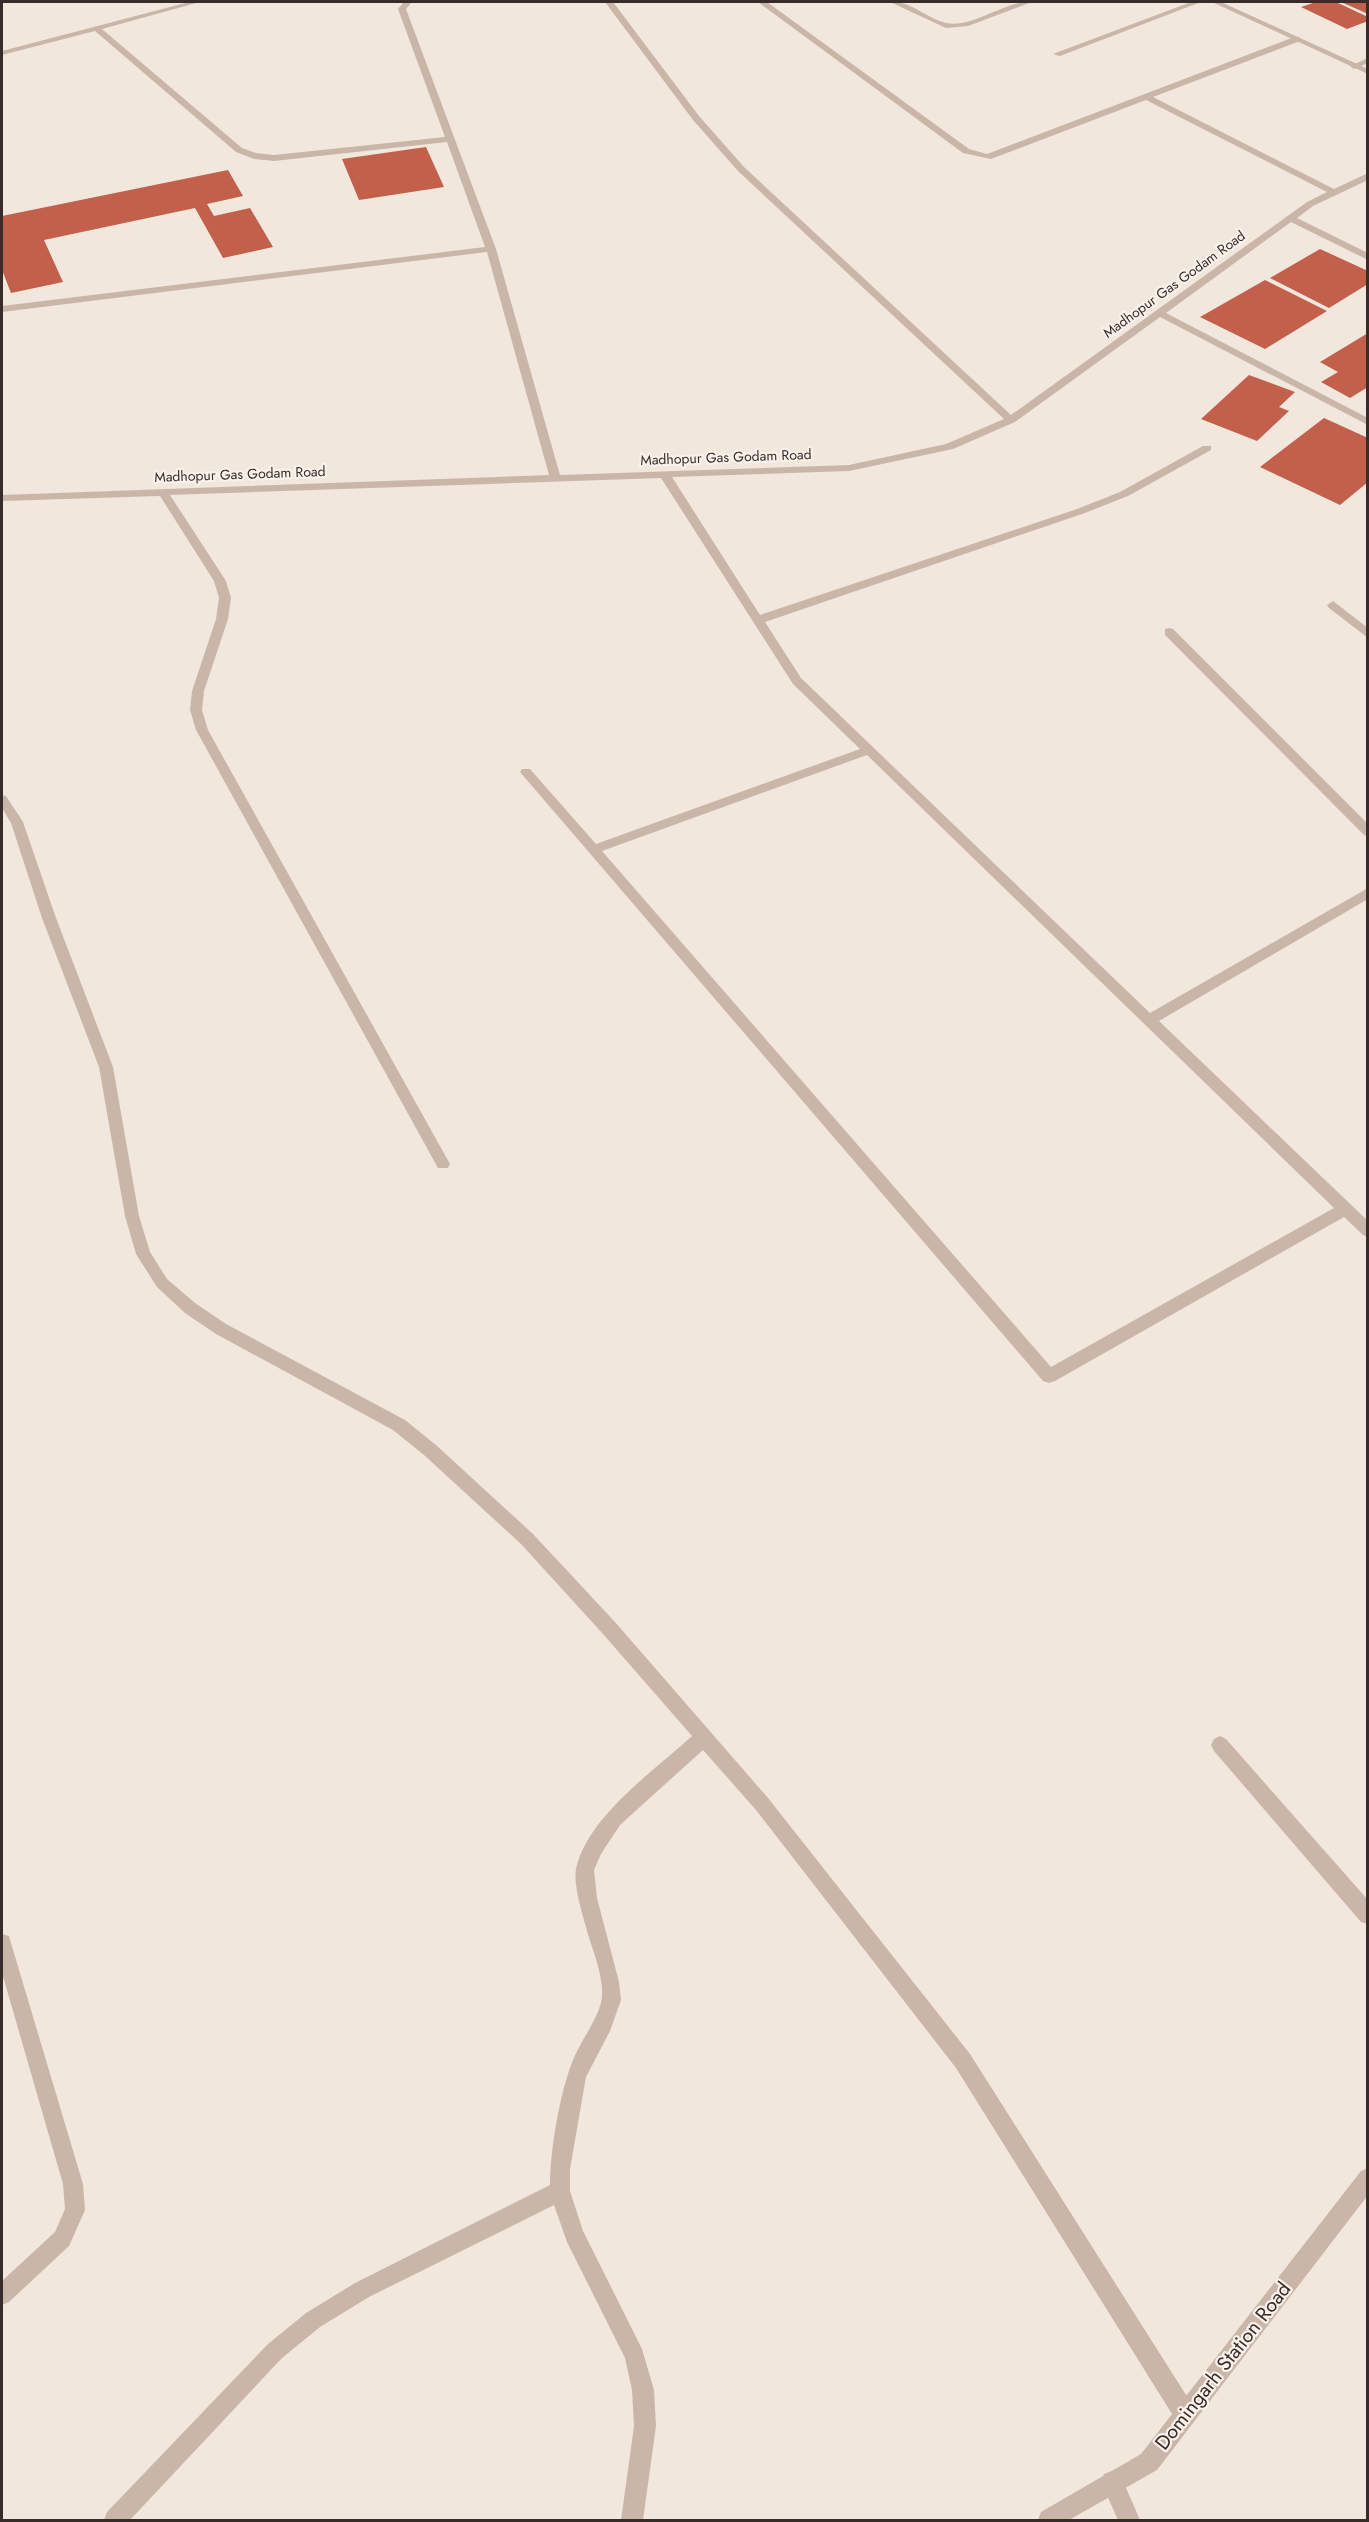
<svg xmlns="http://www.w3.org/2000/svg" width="1369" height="2522" font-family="Jost,sans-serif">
<rect width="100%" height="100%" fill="#f2e7dd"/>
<g fill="#c2604b">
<polygon points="1316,2 1336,2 1368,17 1368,21 1347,29 1301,7"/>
<polygon points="1341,2 1368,2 1368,14"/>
<polygon points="426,147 444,187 359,200 342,159"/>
<polygon points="228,170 243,196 207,204 214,216 250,208 273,247 223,258 195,208 44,240 63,282 11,293 2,270 2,216"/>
<polygon points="1320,249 1368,271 1368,284 1329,308 1270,278"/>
<polygon points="1265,280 1327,311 1265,349 1200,317"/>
<polygon points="1368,333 1368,387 1350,398 1321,382 1338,372 1320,362"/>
<polygon points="1249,375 1295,392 1279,407 1289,411 1257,441 1201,419"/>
<polygon points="1324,418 1368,438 1368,482 1340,505 1260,467"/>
</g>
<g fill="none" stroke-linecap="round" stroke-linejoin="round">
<g fill="#cab6a9" fill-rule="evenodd">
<path d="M189,2H200L102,29L242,148L256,153L274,155L445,137L398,9L404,2H412L406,9L496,249L560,475L849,465L946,444L1004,419L738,171L693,120L605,2H613L699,116L744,167L1011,415L1307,202L1327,192L1146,100L991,159L963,153L758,2H767L969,149L987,154L1294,37H1300V41L1153,97L1334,189L1368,173V180L1313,206L1297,218L1368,253V260L1291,222L1166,313L1368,418V425L1160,317L1015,422L953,449L849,471L672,477L760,615L1077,509L1120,492L1203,446H1211V450L1128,496L1085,513L765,622L801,678L1150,1013L1368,888V899L1159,1021L1368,1221V1237L1363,1235L1344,1217L1055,1381L1049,1383L1043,1381L520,772L522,769H530L596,844L860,749L793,684L661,478L170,495L226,581L231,598L228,619L204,691L202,710L208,730L450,1164L448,1168H438L196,730L190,710L192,691L216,619L219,598L214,581L160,496L2,501V495L549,475L487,252L2,312V306L485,247L447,142L274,161L254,159L236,152L95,31L2,55V51ZM867,755L1334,1208L1051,1367L602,851Z"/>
<path d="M890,2C910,0 927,19 946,23C973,29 1005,0 1032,2L968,26L946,28Z"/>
<polygon points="1191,2 1201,2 1060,56 1053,54"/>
<polygon points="1368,58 1368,63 1354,69 1350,66"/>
<polygon points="1333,601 1368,628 1368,638 1329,608 1327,605"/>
<polygon points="1169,628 1173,629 1368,824 1368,836 1364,835 1165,635 1165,629"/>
<path d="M2,795L6,796L23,822L56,918L113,1067L139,1216L150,1252L167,1279L195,1303L226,1324L405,1420L436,1445L533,1534L615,1622L768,1798L970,2054L1193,2406L1196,2414L1193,2422L1185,2425L1177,2422L956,2068L756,1810L703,1750L620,1825L601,1854L594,1870L597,1898L619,1982L621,2000L610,2031L586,2077L570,2169V2191L583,2231L642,2349L654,2390L656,2426L643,2520H621L634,2426L632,2390L625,2358L567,2242L554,2205L369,2297L320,2327L282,2358L130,2520H104L107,2512L268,2344L306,2313L355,2283L550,2185C550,2150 560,2092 573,2060C581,2040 595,2024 601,2003C606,1981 593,1952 587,1931C583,1915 573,1886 576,1869C588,1816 654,1771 692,1736L603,1634L521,1544L424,1455L393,1430L216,1334L185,1313L157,1287L136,1254L125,1216L99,1067L42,918L11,823L2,808Z"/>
<polygon points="1220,1736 1226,1739 1368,1900 1368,1924 1361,1922 1214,1751 1211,1745 1214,1739"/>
<polygon points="2,1934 9,1936 11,1943 83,2184 85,2210 69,2246 9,2302 2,2305 2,2281 55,2232 65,2209 63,2184 2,1973"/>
<polygon points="1112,2471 1120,2474 1140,2520 1118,2520 1101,2482 1104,2474"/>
</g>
<g fill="#cab6a9" fill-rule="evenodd">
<polygon points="1212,2 1221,2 1368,69 1368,74"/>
<polygon points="1368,2168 1368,2195 1157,2470 1069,2520 1038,2520 1041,2512 1141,2454 1361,2171"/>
</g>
</g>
<g text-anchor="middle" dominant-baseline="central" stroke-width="4.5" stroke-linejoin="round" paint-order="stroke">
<g font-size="14" fill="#372c29" stroke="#f9f1ea">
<text transform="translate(1174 284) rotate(-36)">Madhopur Gas Godam Road</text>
<text transform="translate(726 457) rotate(-2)">Madhopur Gas Godam Road</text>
<text transform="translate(240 474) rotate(-2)">Madhopur Gas Godam Road</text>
</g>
<g font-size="20" fill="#372c29" stroke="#f9f1ea">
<text transform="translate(1223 2366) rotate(-52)">Domingarh Station Road</text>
</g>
</g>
<rect width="1369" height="2522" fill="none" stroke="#372c29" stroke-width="6"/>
</svg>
